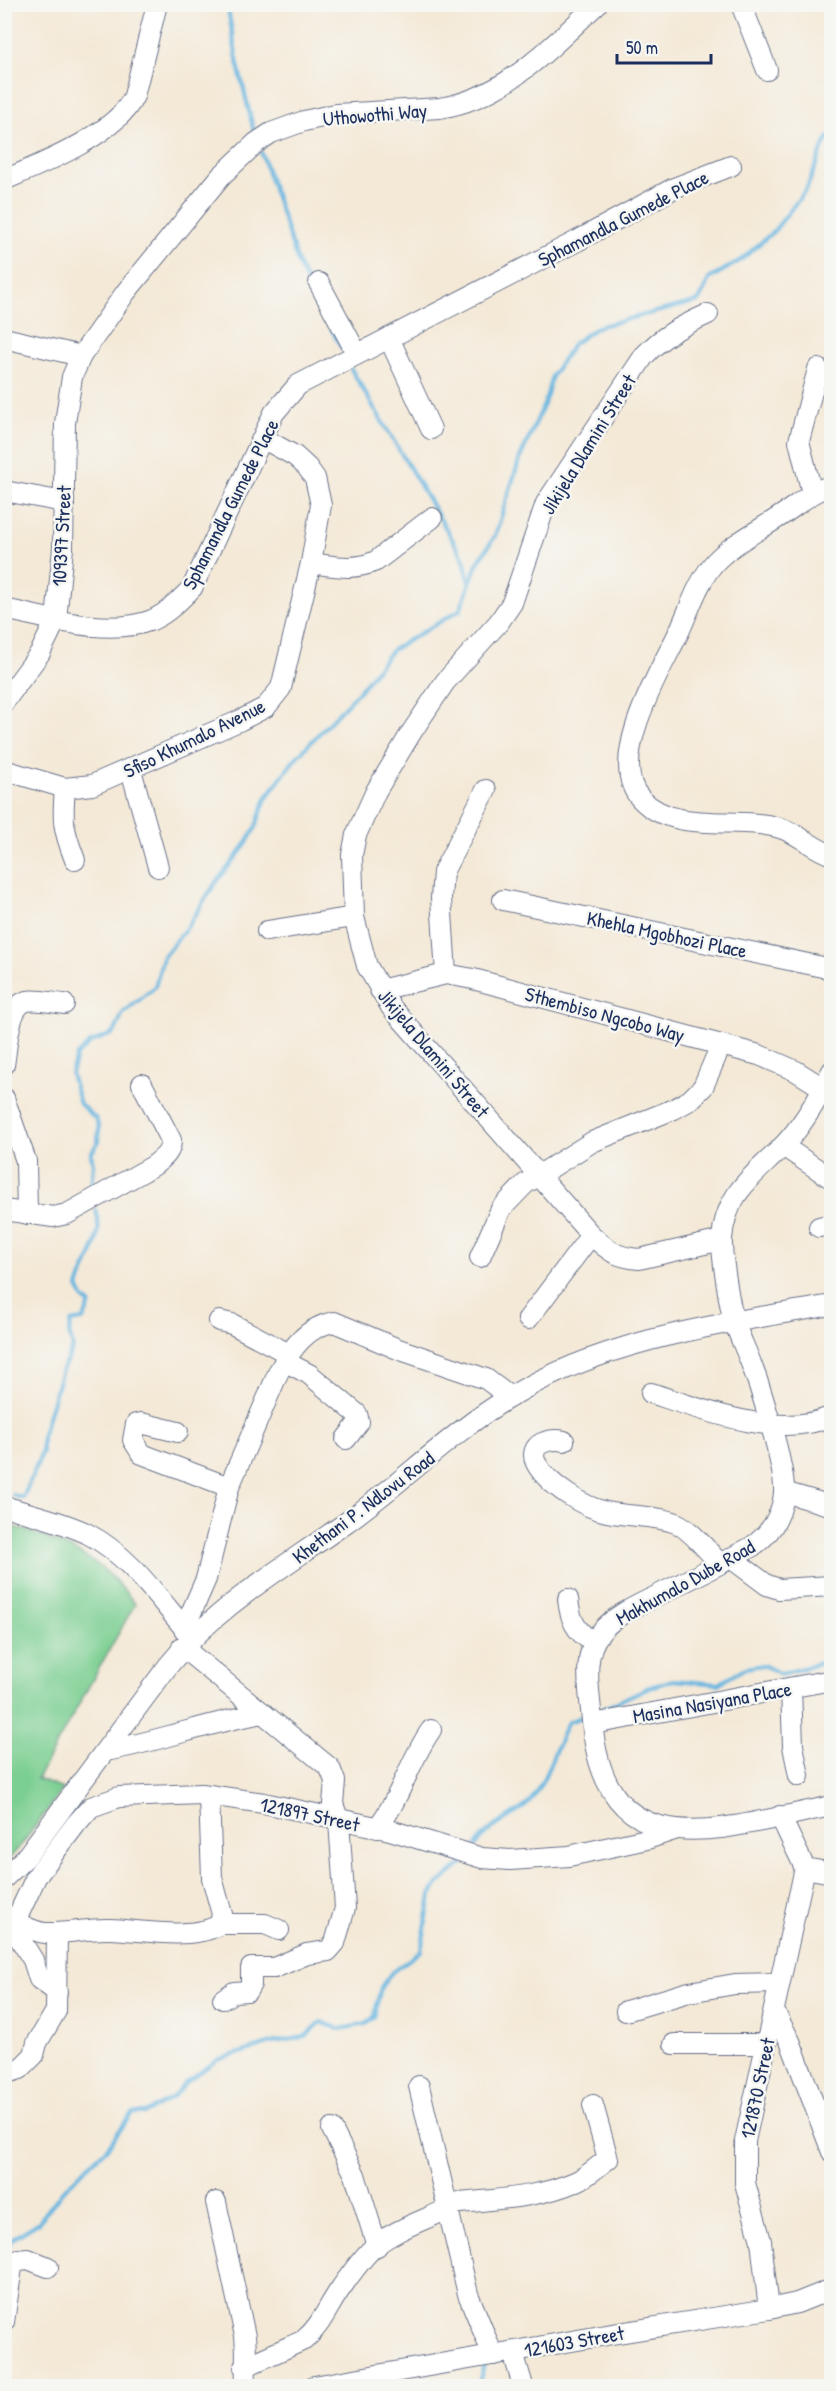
<svg xmlns="http://www.w3.org/2000/svg" width="836" height="2391" font-family="'Patrick Hand',sans-serif">
<rect width="100%" height="100%" fill="#f6f6f2"/>
<filter id="ink" filterUnits="userSpaceOnUse"><feTurbulence type="fractalNoise" baseFrequency=".0167" numOctaves="2"/><feDisplacementMap in="SourceGraphic" scale="12" xChannelSelector="R" yChannelSelector="G"/><feConvolveMatrix kernelMatrix="1 2 1 2 8 2 1 2 1" color-interpolation-filters="sRGB"/></filter>
<filter id="wash" filterUnits="userSpaceOnUse"><feTurbulence type="fractalNoise" baseFrequency=".008" numOctaves="4" result="noise"/><feDisplacementMap in="SourceGraphic" scale="24" xChannelSelector="R" yChannelSelector="G"/><feGaussianBlur stdDeviation="1.35" result="paint"/><feColorMatrix in="noise" values="0 0 0 0 0 0 0 0 0 0 0 0 0 0 0 0 0 1.4 0 .05"/><feComposite in="paint" operator="in"/></filter>
<g filter="url(#wash)">
<rect width="100%" height="100%" fill="#f4e9d7"/>
<path fill="#7bcf92" stroke="#4b7f78" stroke-width="1.5" d="M5,1526C19,1527 32,1532 45,1538C86,1553 109,1568 135,1604L37,1779L63,1789L22,1844L5,1864Z"/>
<g fill="none" stroke-linecap="round" stroke-linejoin="round">
<g stroke="#66b6e0" stroke-width="4">
<polyline points="227,4 238,65 254,132"/>
<polyline points="261,152 299,266 342,349"/>
<polyline points="351,369 464,559 469,582"/>
<polyline points="91,1190 93,1164 91,1154 98,1142 99,1128 96,1119 80,1104 71,1074 76,1056 90,1043 114,1033 123,1013 155,987 163,957 188,926 214,885 244,847 255,829 266,798 295,759 359,691 392,650 460,610 477,564 495,536 520,458 545,402 552,376 573,344 597,327 699,301 709,279 741,260 774,231 806,190 824,145 832,133"/>
<path d="M13,1495L23,1498L42,1452V1437L62,1370L73,1348L69,1333L71,1322L83,1320L90,1304L83,1298L78,1287C87,1260 105,1239 96,1210"/>
<polyline points="602,1709 647,1688 673,1680 718,1684 745,1668 763,1665 781,1674 832,1660"/>
<path d="M476,1845C489,1827 505,1820 523,1808C541,1797 557,1742 568,1722L582,1717"/>
<polyline points="4,2249 14,2238 38,2223 64,2189 108,2147 132,2113 145,2113 172,2098 185,2083 217,2060 275,2042 305,2037 321,2022 340,2029 366,2024 374,2017 381,1987 392,1972 421,1951 431,1895 438,1884 463,1863"/>
<polyline points="478,2386 485,2361"/>
</g>
</g>
</g>
<g filter="url(#ink)">
<g fill="none" stroke-linecap="round" stroke-linejoin="round">
<defs>
<g id="minor">
<polyline points="741,4 767,70"/>
<path d="M4,180C42,164 117,134 134,96L157,4"/>
<polyline points="319,283 357,354"/>
<path d="M708,314C684,325 663,335 644,356L546,503L512,603L499,622L445,682L411,733L376,791L356,835L352,855L354,917L367,966L391,1007L591,1235C608,1250 615,1257 639,1259L722,1240"/>
<polyline points="4,338 81,356"/>
<polyline points="389,338 431,429"/>
<path d="M832,485C810,493 800,503 782,515C760,530 733,543 715,562C698,581 689,611 678,634C660,671 605,762 641,799C675,835 739,815 780,828C800,834 813,849 832,855"/>
<polyline points="4,491 64,502"/>
<polyline points="812,493 799,441 818,369"/>
<path d="M311,563C334,566 354,571 376,561L432,518"/>
<path d="M4,609C48,618 109,637 152,620C168,613 180,600 192,588L274,413L298,385L577,241L674,188L731,166"/>
<path d="M4,702L40,653L56,620L63,548L65,423L72,377L81,356L126,292L221,176L256,143L271,133L304,121L336,114L440,108C505,98 551,47 597,4"/>
<polyline points="4,770 65,788 92,785 241,720 266,707 281,688 311,563 321,505 315,478 307,467 295,456 264,439"/>
<polyline points="131,770 158,867"/>
<path d="M65,788C62,821 63,829 75,860"/>
<polyline points="503,900 832,969"/>
<polyline points="267,931 354,917"/>
<polyline points="446,974 441,898 443,872 486,790"/>
<polyline points="380,990 446,974 473,979 759,1055 796,1071 823,1088"/>
<path d="M4,1065C7,1049 8,1005 27,1001C38,999 53,1003 64,1004"/>
<path d="M832,1071C819,1097 803,1126 782,1147C754,1176 725,1193 722,1239C721,1252 730,1311 735,1324C740,1338 747,1352 752,1366C762,1392 770,1421 777,1448C780,1463 785,1478 784,1493C782,1515 771,1533 753,1546C723,1563 692,1578 660,1594C639,1605 615,1614 600,1633C581,1656 590,1693 592,1721C605,1876 728,1826 832,1806"/>
<polyline points="4,1098 26,1161 27,1214"/>
<polyline points="783,1146 832,1179"/>
<path d="M4,1210L53,1217L67,1214L153,1166C163,1158 171,1153 171,1140L142,1084"/>
<polyline points="819,1227 832,1224"/>
<polyline points="480,1257 501,1209 525,1184 592,1142 674,1109 690,1100 703,1087 721,1045"/>
<polyline points="528,1319 591,1235"/>
<polyline points="219,1321 232,1324 289,1354"/>
<polyline points="284,1361 309,1374 357,1414 359,1422 346,1439"/>
<path d="M651,1393C702,1410 780,1440 832,1416"/>
<polyline points="178,1432 141,1423 136,1424 133,1440 142,1454 229,1487"/>
<path d="M564,1441C556,1439 549,1440 542,1443C534,1447 532,1455 536,1463C547,1484 584,1508 607,1512C630,1517 654,1515 676,1523C689,1528 710,1553 720,1564"/>
<polyline points="784,1492 832,1506"/>
<path d="M4,1506C32,1515 62,1521 88,1534C132,1557 160,1601 192,1637"/>
<polyline points="731,1558 767,1585 779,1589 832,1586"/>
<path d="M568,1599C570,1619 575,1631 593,1642"/>
<path d="M184,1629L206,1579L229,1487L279,1371C292,1348 306,1327 334,1322L398,1349L486,1379L510,1397"/>
<polyline points="182,1647 330,1768 335,1781 333,1804 339,1821 345,1908 335,1943 328,1951 307,1954 274,1968 251,1968 251,1984 247,1991 234,1992 223,1999"/>
<polyline points="791,1688 793,1746 799,1776"/>
<polyline points="593,1724 832,1680"/>
<path d="M105,1751C158,1742 209,1722 263,1713"/>
<polyline points="780,1816 805,1868 832,1873"/>
<path d="M377,1828C401,1798 409,1761 431,1730"/>
<path d="M4,1878L26,1857L168,1666C215,1607 283,1568 344,1524C401,1484 450,1433 510,1397C608,1338 721,1324 832,1305"/>
<polyline points="4,1915 15,1922 36,1877 76,1824 91,1807 119,1797 202,1794 264,1803 390,1830 482,1858 510,1860 569,1856 647,1839 674,1830"/>
<polyline points="220,1924 265,1924 279,1930"/>
<path d="M57,1992L39,1979L33,1960L15,1931V1922C24,1926 35,1932 45,1933C67,1934 89,1928 110,1929C141,1930 195,1941 220,1924L222,1914L212,1878L209,1795"/>
<polyline points="626,2011 689,1992 735,1984 778,1983"/>
<polyline points="774,2011 790,2041 832,2152"/>
<polyline points="674,2044 766,2044"/>
<polyline points="4,2074 20,2069 34,2055 37,2043 56,2011 57,1934"/>
<polyline points="419,2086 468,2294 493,2355"/>
<polyline points="332,2129 355,2175 377,2246"/>
<path d="M216,2202L245,2336C247,2353 245,2369 246,2386"/>
<polyline points="769,2309 761,2241 745,2183 745,2141 805,1868"/>
<polyline points="4,2322 12,2267 18,2260 28,2259 48,2267"/>
<polyline points="513,2352 523,2386"/>
<path d="M244,2367L304,2340C322,2325 328,2306 341,2288C351,2274 361,2259 373,2248C393,2230 423,2221 447,2209L451,2204C493,2199 537,2199 577,2181C588,2176 598,2166 608,2159L593,2105"/>
<polyline points="314,2386 612,2334 769,2309 797,2303 832,2289"/>
</g>
</defs>
<use href="#minor" stroke="#677088" stroke-width="22"/>
<use href="#minor" stroke="#fff" stroke-width="20"/>
</g>
</g>
<g text-anchor="middle" dominant-baseline="central" stroke-width="5" stroke-linejoin="round" paint-order="stroke">
<g font-size="20" fill="#1b2f5e" stroke="#f6f6f2">
<text transform="translate(375 114) rotate(-5)">Uthowothi Way</text>
<text transform="translate(623 218) rotate(-27)">Sphamandla Gumede Place</text>
<text transform="translate(588 444) rotate(-58)">Jikijela Dlamini Street</text>
<text transform="translate(230 504) rotate(-63)">Sphamandla Gumede Place</text>
<text transform="translate(61 536) rotate(-87)">109397 Street</text>
<text transform="translate(194 738) rotate(-26)">Sfiso Khumalo Avenue</text>
<text transform="translate(667 934) rotate(12)">Khehla Mgobhozi Place</text>
<text transform="translate(605 1014) rotate(15)">Sthembiso Ngcobo Way</text>
<text transform="translate(434 1053) rotate(50)">Jikijela Dlamini Street</text>
<text transform="translate(363 1507) rotate(-37)">Khethani P. Ndlovu Road</text>
<text transform="translate(685 1582) rotate(-29)">Makhumalo Dube Road</text>
<text transform="translate(712 1702) rotate(-10)">Masina Nasiyana Place</text>
<text transform="translate(310 1814) rotate(12)">121897 Street</text>
<text transform="translate(757 2088) rotate(-78)">121870 Street</text>
<text transform="translate(574 2341) rotate(-10)">121603 Street</text>
</g>
</g>
<rect width="836" height="2391" fill="none" stroke="#f6f6f2" stroke-width="24"/>
<path d="M617 54v9h94v-9" fill="none" stroke="#1b2f5e" stroke-width="3"/>
<text x="626" y="54" font-size="18" fill="#1b2f5e" stroke="#f6f6f2" stroke-width="4.5" paint-order="stroke">50 m</text>
</svg>
